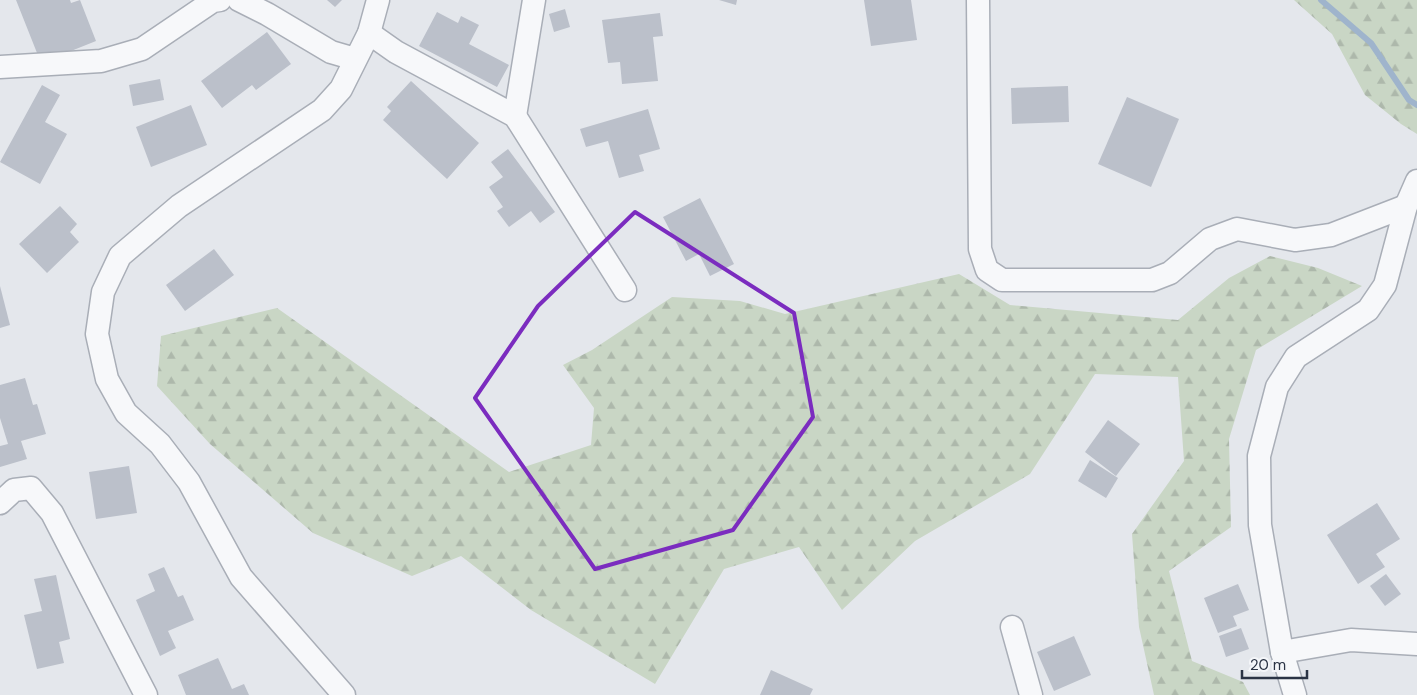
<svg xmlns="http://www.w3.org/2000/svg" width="1417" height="695" font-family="'DM Sans',sans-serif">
<defs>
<pattern id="forest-firs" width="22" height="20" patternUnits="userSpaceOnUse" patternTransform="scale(1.25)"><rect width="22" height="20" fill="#c9d6c5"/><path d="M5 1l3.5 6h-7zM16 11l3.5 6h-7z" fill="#adb8ab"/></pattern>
</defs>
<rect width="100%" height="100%" fill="#e4e7ec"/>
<g fill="url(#forest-firs)">
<polygon points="1294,0 1417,0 1417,134 1401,124 1365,95 1332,34"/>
<polygon points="1270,256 1318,268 1362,286 1256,350 1229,439 1231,527 1169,571 1192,661 1243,682 1250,695 1154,695 1139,627 1132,534 1184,461 1178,377 1095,374 1030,474 915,541 842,610 799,547 724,569 655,684 531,610 461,556 412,576 313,533 210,444 157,386 161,336 277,308 509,472 591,445 594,408 563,365 592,350 672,297 740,301 785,314 959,274 1010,305 1178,320 1229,278"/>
</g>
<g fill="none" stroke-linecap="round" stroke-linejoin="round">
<polyline stroke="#9fb4cc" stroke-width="6" points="1321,0 1371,43 1409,100 1417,105"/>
</g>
<g fill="#bbc0ca">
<polygon points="16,0 70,0 71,3 80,0 96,41 41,63"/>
<polygon points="327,0 342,0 335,7"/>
<polygon points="719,0 737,0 736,5"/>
<polygon points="864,0 911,0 917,40 871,46"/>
<polygon points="565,9 570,27 554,32 549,14"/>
<polygon points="437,12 458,23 461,16 479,25 469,44 509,65 497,87 419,46"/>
<polygon points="660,13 663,36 653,37 658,81 622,84 620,62 608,63 602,20"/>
<polygon points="267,32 291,64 256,90 252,85 222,108 201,81"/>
<polygon points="160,79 164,100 133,106 129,85"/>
<polygon points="411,81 479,143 447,179 383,120 391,111 387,107"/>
<polygon points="42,85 60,95 45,122 67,134 40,184 0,162"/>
<polygon points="1068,86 1069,122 1012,124 1011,88"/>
<polygon points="1127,97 1179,119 1151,187 1098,164"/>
<polygon points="191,105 207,145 151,167 136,127"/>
<polygon points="648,109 660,149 639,155 644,171 619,178 608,141 586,147 580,129"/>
<polygon points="508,149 555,212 540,223 531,211 509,227 497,211 503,207 489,187 503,177 491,162"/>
<polygon points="700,198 734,264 710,276 699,254 686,261 663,217"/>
<polygon points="60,206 77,224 70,232 79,242 47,273 19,244"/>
<polygon points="214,249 234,275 185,311 166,285"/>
<polygon points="0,286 10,325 0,328"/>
<polygon points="25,378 33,405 37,404 46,434 21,441 27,459 0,467 0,446 8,444 0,418 0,385"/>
<polygon points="1108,420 1140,444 1116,476 1085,452"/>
<polygon points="1090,460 1118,478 1106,498 1078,481"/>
<polygon points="129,466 137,513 96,519 89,472"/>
<polygon points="1377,503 1400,539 1376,554 1385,567 1358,584 1327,535"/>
<polygon points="164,567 178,597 183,595 194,620 168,631 176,648 160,656 136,600 155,591 148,574"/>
<polygon points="1386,574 1401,594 1385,606 1370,586"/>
<polygon points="56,575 70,639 59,642 64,663 37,669 24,615 42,611 34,579"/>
<polygon points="1238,584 1249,610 1233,616 1237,626 1218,633 1204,598"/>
<polygon points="1241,628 1249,649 1226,657 1219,636"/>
<polygon points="1074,636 1091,675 1054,691 1037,652"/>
<polygon points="218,658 232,689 244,684 249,695 186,695 178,675"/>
<polygon points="771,670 813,689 810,695 760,695"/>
</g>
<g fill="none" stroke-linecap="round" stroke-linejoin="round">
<defs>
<g id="street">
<polyline points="239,0 267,14 331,52 355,59"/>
<polyline points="978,0 980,249 987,270 1002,280 1152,280 1170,273 1210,239 1237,229 1295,240 1331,235 1406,206"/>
<polyline points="369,33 396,52 515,116 625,290"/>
<polyline points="0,67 101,61 142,49 213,1 220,0"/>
<polyline points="515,116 534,0"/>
<polyline points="0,503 14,490 31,488 52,513 146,695"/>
<polyline points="1012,627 1031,695"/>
<polyline points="1282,652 1351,640 1417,644"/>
<polyline points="344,695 241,577 189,482 160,444 126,413 107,379 97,334 103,292 120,256 179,206 322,110 341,89 369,33 378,0"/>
<polyline points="1295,695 1282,652 1260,525 1259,456 1277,387 1296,357 1368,310 1385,285 1406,206 1417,181"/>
</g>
</defs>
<use href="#street" stroke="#a9aeb7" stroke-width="25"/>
<use href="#street" stroke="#f7f8fa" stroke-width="22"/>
</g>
<path fill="none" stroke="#7b2cbf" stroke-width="4" stroke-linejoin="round" d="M635,212L794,313L813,417L733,530L595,569L475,398L538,306Z"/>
<path d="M1242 670v8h65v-8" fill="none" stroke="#2b3445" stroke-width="2.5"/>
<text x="1250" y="670" font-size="15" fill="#2b3445" stroke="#f4f6f9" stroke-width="4" paint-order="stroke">20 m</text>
</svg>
